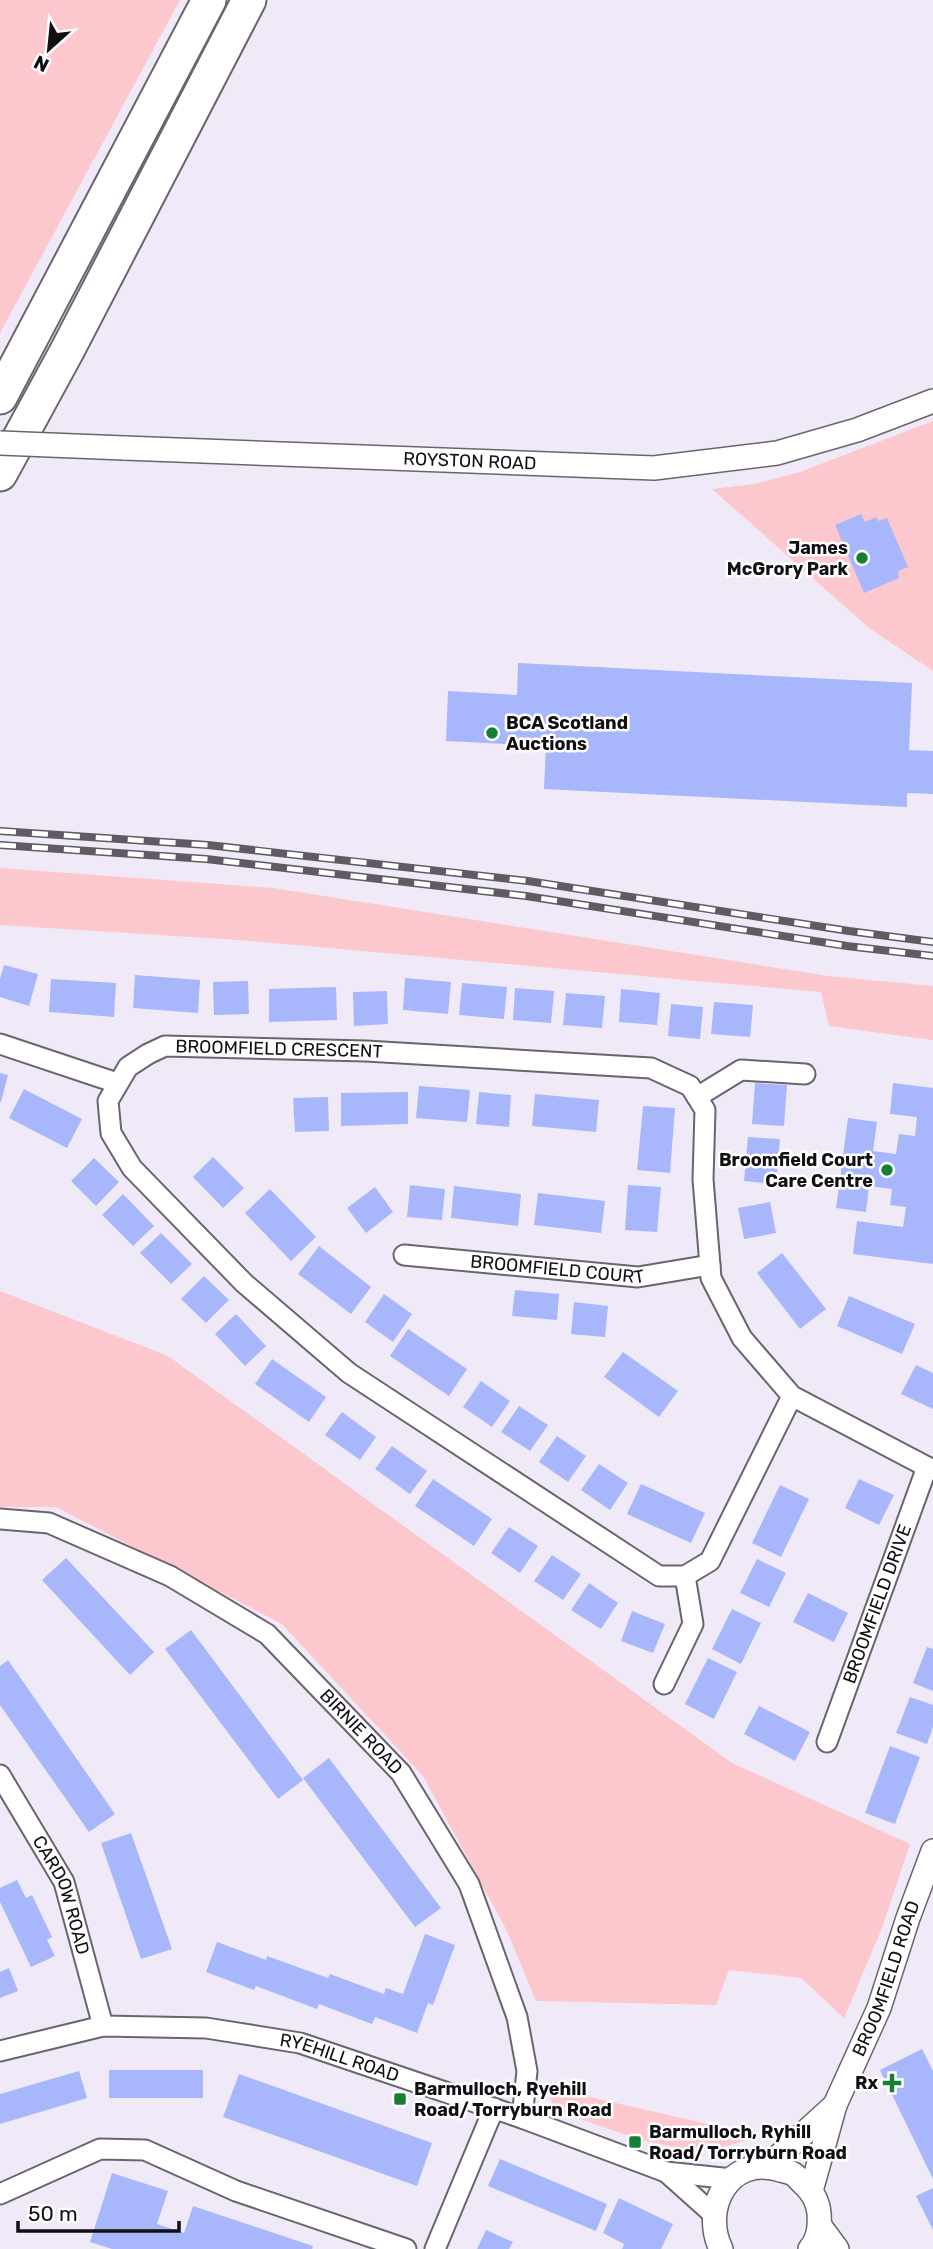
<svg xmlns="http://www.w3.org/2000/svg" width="933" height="2249" font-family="Rubik,sans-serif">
<rect width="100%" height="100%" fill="#f0eaf8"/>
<g fill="#fcc7cd">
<polygon points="0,0 180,0 0,333"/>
<polygon points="933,421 933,671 869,628 712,489 754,484 800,472"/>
<polygon points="0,868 273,888 828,976 933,986 933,1040 829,1026 821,992 239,940 0,925"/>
<polygon points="0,1291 168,1356 732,1763 910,1844 882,1928 844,2018 801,1978 729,1970 716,2005 536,2001 506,1929 423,1776 282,1624 56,1507 0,1507"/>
<path d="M546,2087L760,2136C743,2141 726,2148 707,2149C660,2152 601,2125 555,2110Z"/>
</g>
<g fill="#a8b7fc">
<polygon points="861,514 865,522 876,517 878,521 887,518 908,567 898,571 899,578 864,593 835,525"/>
<polygon points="518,663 912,683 909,750 933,751 933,794 907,793 907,807 544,789 546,746 446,741 448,691 517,695"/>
<polygon points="4,965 38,974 29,1006 0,997 0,979"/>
<polygon points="135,975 200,980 198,1013 133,1008"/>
<polygon points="405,978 451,982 448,1014 403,1010"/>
<polygon points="51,979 116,983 114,1017 49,1012"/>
<polygon points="248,981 249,1014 214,1015 213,982"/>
<polygon points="462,983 507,987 504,1019 459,1015"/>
<polygon points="336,987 337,1020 269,1022 269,989"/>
<polygon points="515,988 554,991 551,1023 513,1020"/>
<polygon points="621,989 660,993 657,1025 619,1022"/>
<polygon points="387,991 388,1024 354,1026 353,992"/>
<polygon points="566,993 605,996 602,1028 563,1025"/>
<polygon points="714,1002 753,1005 750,1037 711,1034"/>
<polygon points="671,1004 703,1007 700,1039 668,1036"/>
<polygon points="0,1073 8,1075 1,1102 0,1102"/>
<polygon points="755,1083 787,1085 784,1126 752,1124"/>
<polygon points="893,1083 933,1088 933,1264 853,1254 857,1221 903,1227 906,1207 890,1205 892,1189 869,1186 866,1212 836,1208 848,1118 877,1122 873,1151 896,1154 899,1134 915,1136 917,1117 890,1114"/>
<polygon points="419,1086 470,1090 467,1122 416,1118"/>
<polygon points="24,1089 82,1119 67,1148 9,1118"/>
<polygon points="408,1092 408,1124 341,1126 341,1093"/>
<polygon points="479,1092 511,1095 509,1127 476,1124"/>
<polygon points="535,1094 599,1100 596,1132 532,1126"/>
<polygon points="328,1097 329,1131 295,1132 293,1098"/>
<polygon points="643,1106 675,1108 670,1173 637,1170"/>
<polygon points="748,1137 780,1139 776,1184 744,1181"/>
<polygon points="213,1157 244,1188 223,1208 193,1177"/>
<polygon points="94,1158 119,1182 96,1206 71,1181"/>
<polygon points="410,1185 445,1189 442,1220 407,1217"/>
<polygon points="628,1185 661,1187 657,1232 625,1230"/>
<polygon points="454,1186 521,1194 518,1226 451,1218"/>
<polygon points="375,1187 393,1212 366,1233 347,1208"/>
<polygon points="270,1189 316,1237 291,1261 245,1213"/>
<polygon points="538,1193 605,1201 601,1233 534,1225"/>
<polygon points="123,1194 154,1226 133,1246 102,1215"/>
<polygon points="770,1202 776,1233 744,1239 738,1208"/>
<polygon points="161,1233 192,1264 171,1284 140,1253"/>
<polygon points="319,1246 371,1287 351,1314 298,1274"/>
<polygon points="782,1253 826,1309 800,1329 757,1273"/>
<polygon points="204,1276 229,1300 206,1323 181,1299"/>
<polygon points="515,1290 559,1294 557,1320 512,1316"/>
<polygon points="384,1294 412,1314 393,1342 365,1322"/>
<polygon points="849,1296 915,1324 902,1354 837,1326"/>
<polygon points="574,1302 608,1306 605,1337 571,1334"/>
<polygon points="236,1314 266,1346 245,1366 215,1334"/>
<polygon points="408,1329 467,1369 449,1396 390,1356"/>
<polygon points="623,1352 678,1391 659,1417 604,1377"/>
<polygon points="272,1359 326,1397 309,1422 255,1384"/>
<polygon points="916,1365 933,1373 933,1409 901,1394"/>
<polygon points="481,1381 510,1401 492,1427 463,1407"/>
<polygon points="519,1406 548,1425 530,1451 501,1432"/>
<polygon points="342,1412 376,1437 360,1460 325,1435"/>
<polygon points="557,1436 586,1456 568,1482 539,1462"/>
<polygon points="392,1446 427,1471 410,1494 375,1469"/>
<polygon points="599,1464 628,1483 610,1510 581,1490"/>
<polygon points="433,1479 492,1519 474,1546 415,1506"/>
<polygon points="859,1479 894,1495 879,1525 845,1508"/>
<polygon points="641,1484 705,1513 691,1543 627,1514"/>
<polygon points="780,1485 809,1499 781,1557 752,1543"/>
<polygon points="509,1527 538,1546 520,1573 491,1553"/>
<polygon points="552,1555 581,1574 563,1600 534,1581"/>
<polygon points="66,1558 154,1652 130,1675 42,1580"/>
<polygon points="757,1559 786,1573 769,1607 740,1593"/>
<polygon points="589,1583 618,1603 601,1629 571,1610"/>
<polygon points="808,1593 848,1613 834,1642 793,1622"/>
<polygon points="732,1609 761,1623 741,1664 712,1649"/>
<polygon points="632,1611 665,1624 653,1653 621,1641"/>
<polygon points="191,1630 303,1780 278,1799 165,1649"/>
<polygon points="927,1647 933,1649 933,1691 913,1683"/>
<polygon points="708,1658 737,1672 714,1719 685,1704"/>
<polygon points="8,1660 115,1814 89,1832 0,1705 0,1666"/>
<polygon points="910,1697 933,1705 933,1727 927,1744 896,1733"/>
<polygon points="759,1706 810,1732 795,1761 744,1734"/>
<polygon points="890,1746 920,1757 895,1824 865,1813"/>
<polygon points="329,1758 441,1908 415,1927 303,1778"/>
<polygon points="131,1833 172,1949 141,1959 101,1843"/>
<polygon points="17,1880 26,1898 32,1895 52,1937 47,1940 55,1956 31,1967 0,1902 0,1888"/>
<polygon points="425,1934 455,1945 433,2005 428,2003 417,2033 375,2017 372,2024 319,2004 317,2009 256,1986 254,1990 206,1972 217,1942 266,1960 267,1956 328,1978 330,1974 384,1994 386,1988 403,1994"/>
<polygon points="9,1968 18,1991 0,1998 0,1972"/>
<polygon points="922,2049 933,2071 933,2179 880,2070"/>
<rect x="109" y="2070" width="94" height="28"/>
<polygon points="79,2071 87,2098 0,2124 0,2094"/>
<polygon points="239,2074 432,2143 417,2186 223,2117"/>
<polygon points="500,2159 607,2204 596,2231 488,2186"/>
<polygon points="112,2173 168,2191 157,2224 184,2233 193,2206 313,2246 312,2249 112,2249 90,2242"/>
<polygon points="933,2188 933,2230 916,2196"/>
<polygon points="619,2198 673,2224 661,2249 622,2249 624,2244 603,2233"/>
<polygon points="486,2230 513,2242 509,2249 477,2249"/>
</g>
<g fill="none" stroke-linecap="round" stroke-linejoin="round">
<defs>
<g id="minor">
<polyline points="0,1044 117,1083"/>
<polyline points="697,1097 741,1070 805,1074"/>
<path id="s1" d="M404,1255L638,1277L710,1265"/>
<path id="s2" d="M792,1396L710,1561L685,1576H659L349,1373L244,1283L132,1168L111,1133L108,1101L128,1067L148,1054L165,1046L366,1051L651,1068L690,1086L705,1110L703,1179L711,1278L742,1338L792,1396L933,1470"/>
<path id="s3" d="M0,1519L49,1523L170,1576L267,1634L401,1773L469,1884L517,2017L527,2071L522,2118"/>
<polyline points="664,1684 693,1624 685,1576"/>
<path id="s4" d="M827,1742L927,1467"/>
<path id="s5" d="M0,1775L64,1882L103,2026"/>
<path id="s6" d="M0,2051L103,2026L206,2028L300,2043L522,2118L666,2172L732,2179"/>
<polyline points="666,2172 713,2214"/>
<polyline points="0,2194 100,2149 145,2150 236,2191 406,2249"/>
<polyline points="435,2249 494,2108"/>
</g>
<g id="tertiary">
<path id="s7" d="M124,448L654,468L777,453L857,430L933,401"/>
<polyline points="767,2167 835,2105"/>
<path id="s8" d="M811,2191L835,2105L879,2008L908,1918L933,1851"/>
<polyline points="820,2226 837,2249"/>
<path d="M721,2249C701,2208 729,2156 777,2169C782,2171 788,2171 793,2174C797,2176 801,2182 805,2185C813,2193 818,2202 819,2213C820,2225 819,2239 810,2249"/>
</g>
<g id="motorway">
<polyline points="0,397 209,0"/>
<polyline points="0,474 68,349 249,0"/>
</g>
</defs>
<use href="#minor" stroke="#6a6470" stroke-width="23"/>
<use href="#tertiary" stroke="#6a6470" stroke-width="26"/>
<use href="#motorway" stroke="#6a6470" stroke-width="37"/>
<use href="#minor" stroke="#fff" stroke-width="19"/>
<use href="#tertiary" stroke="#fff" stroke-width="23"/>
<use href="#motorway" stroke="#fff" stroke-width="33"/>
<defs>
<g id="rail">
<polyline points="0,831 208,845 528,881 849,931 933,942"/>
<polyline points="0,845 206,859 526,896 847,946 933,956"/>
</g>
</defs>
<use href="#rail" stroke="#5e5b62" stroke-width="8"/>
<use href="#rail" stroke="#fff" stroke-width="5" stroke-dasharray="16" stroke-linecap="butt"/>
<defs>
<polyline id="tertiary-bridge" points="0,443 124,448"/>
</defs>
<use href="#tertiary-bridge" stroke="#6a6470" stroke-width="26" stroke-linecap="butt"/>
<use href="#tertiary-bridge" stroke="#fff" stroke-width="23"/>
</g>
<g fill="#158035" stroke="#fff" stroke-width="2.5">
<circle cx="862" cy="558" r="7"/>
<circle cx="492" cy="733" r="7"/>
<circle cx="887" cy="1170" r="7"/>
<path d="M888.5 2072.5h7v7h7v7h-7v7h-7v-7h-7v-7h7z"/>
<rect x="393" y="2092" width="14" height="14" rx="3.5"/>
<rect x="628" y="2135" width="14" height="14" rx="3.5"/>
</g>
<g text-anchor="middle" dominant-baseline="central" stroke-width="5" stroke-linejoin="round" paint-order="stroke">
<g font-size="18" fill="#110f13" stroke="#fff">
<text stroke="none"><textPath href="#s7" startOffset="346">ROYSTON ROAD</textPath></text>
<text stroke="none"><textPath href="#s2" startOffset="1178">BROOMFIELD CRESCENT</textPath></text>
<text stroke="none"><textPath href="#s1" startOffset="154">BROOMFIELD COURT</textPath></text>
<text stroke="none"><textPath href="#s4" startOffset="147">BROOMFIELD DRIVE</textPath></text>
<text stroke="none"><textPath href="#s3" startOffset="430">BIRNIE ROAD</textPath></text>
<text stroke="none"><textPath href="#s5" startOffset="136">CARDOW ROAD</textPath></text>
<text stroke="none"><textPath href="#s8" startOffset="226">BROOMFIELD ROAD</textPath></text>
<text stroke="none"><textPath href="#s6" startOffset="346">RYEHILL ROAD</textPath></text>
</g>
<g font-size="18" font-weight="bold" fill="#110f13" stroke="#fff" text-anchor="end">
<text x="848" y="548">James<tspan x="848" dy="21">McGrory Park</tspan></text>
<text x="506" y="723" text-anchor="start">BCA Scotland<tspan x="506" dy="21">Auctions</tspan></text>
<text x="873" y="1160">Broomfield Court<tspan x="873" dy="21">Care Centre</tspan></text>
<text x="878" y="2083">Rx</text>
<text x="414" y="2089" text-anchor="start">Barmulloch, Ryehill<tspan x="414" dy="21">Road/ Torryburn Road</tspan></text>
<text x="649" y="2132" text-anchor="start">Barmulloch, Ryhill<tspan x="649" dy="21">Road/ Torryburn Road</tspan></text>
</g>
</g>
<g transform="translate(49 49) rotate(207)" stroke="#ffffff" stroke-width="5" paint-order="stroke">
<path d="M0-5L12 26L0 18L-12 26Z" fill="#110f13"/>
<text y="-10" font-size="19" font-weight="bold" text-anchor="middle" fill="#110f13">N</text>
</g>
<path d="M18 2221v10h161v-10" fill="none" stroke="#110f13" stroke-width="3.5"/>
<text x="28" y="2221" font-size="21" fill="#110f13" stroke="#ffffff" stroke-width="5" paint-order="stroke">50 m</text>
</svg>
